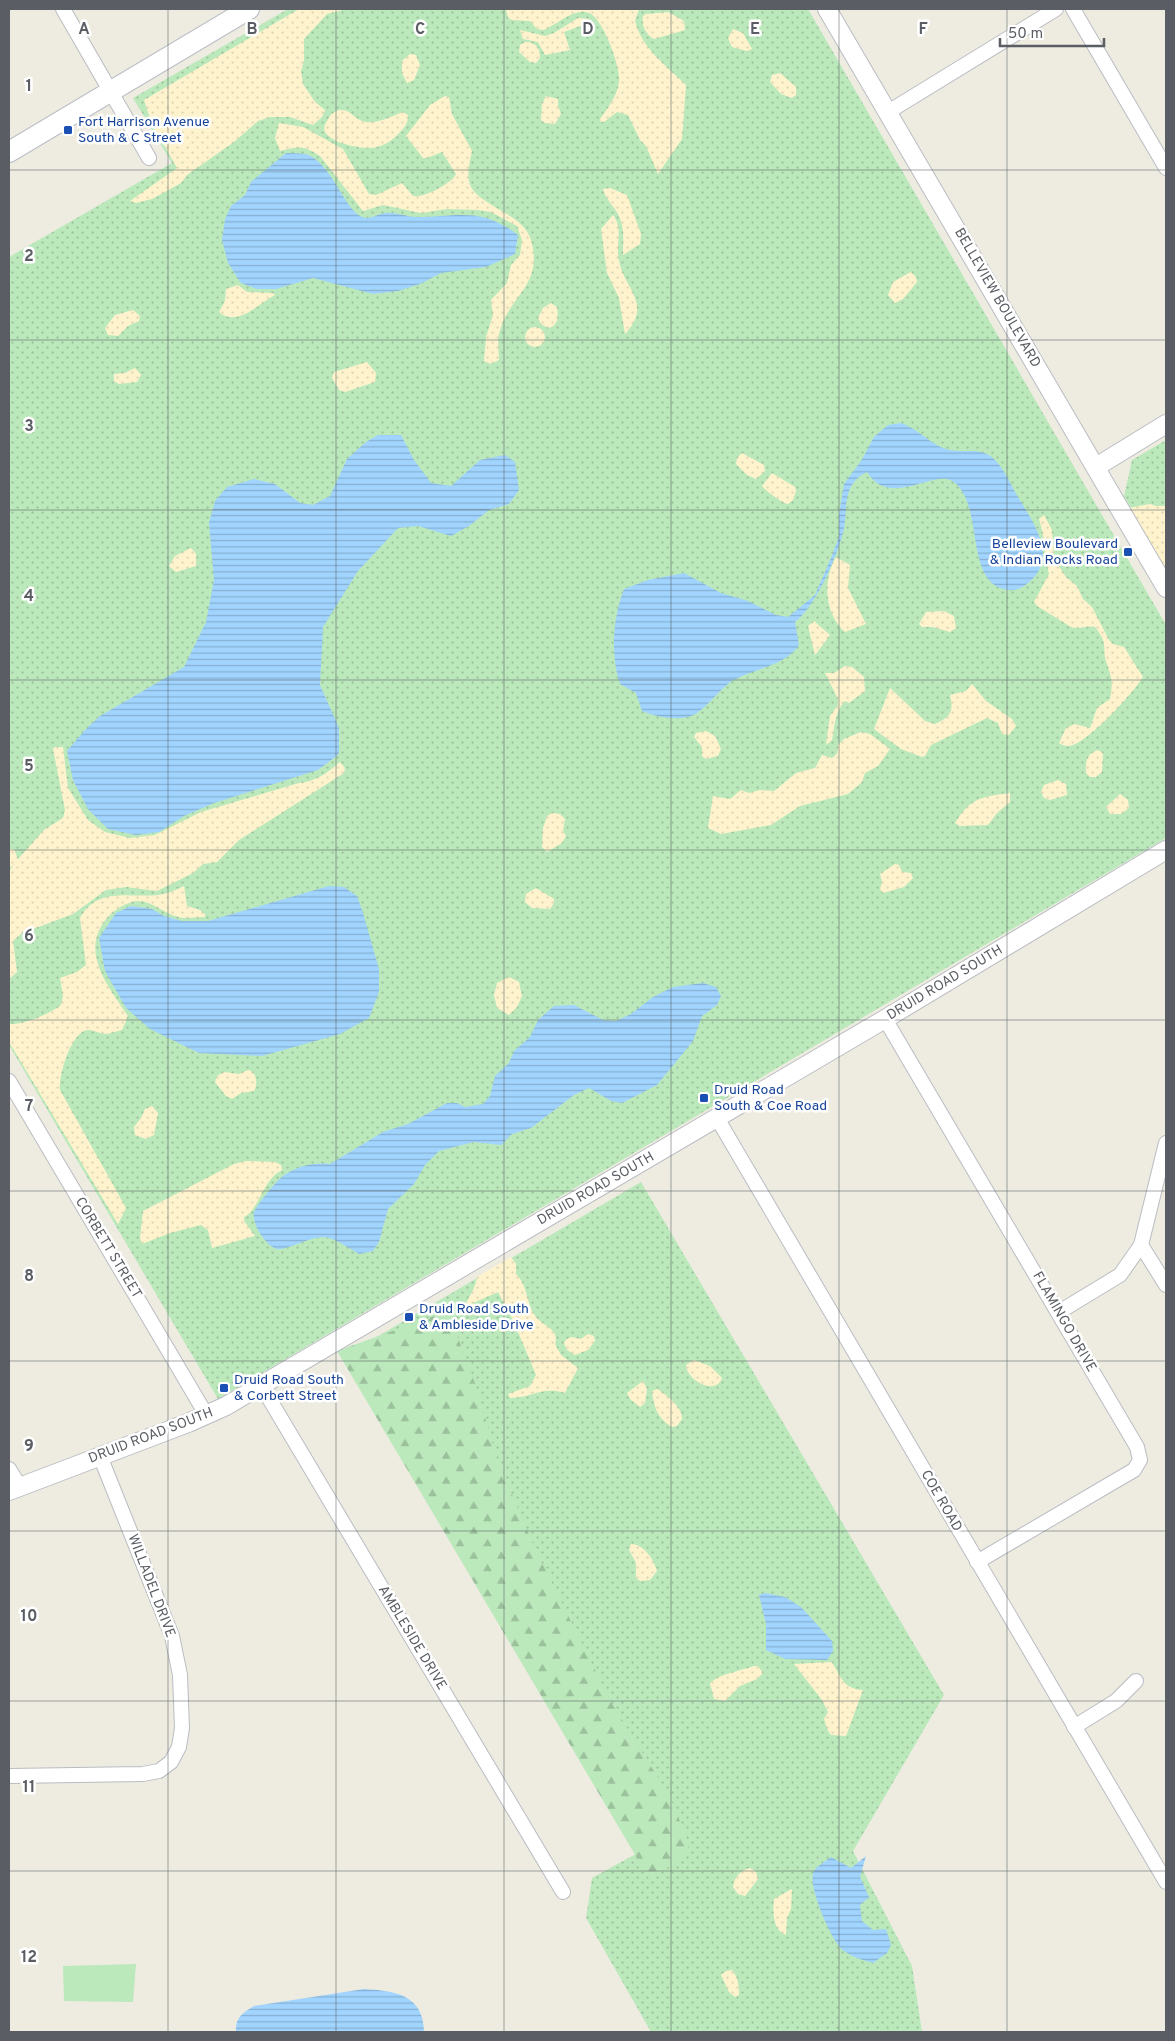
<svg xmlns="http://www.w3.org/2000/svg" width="1175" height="2041" font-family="Overpass,sans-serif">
<defs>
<pattern id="green-dots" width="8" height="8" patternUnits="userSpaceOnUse" patternTransform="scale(1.25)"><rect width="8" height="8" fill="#bbe9bb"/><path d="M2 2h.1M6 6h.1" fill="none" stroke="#9bc09c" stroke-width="1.8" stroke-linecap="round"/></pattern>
<pattern id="forest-firs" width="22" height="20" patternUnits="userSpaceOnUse" patternTransform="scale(1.25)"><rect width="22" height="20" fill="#bbe9bb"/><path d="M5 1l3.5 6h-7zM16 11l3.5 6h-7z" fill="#9bc09c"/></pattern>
<pattern id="sand-dots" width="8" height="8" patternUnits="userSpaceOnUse" patternTransform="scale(1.25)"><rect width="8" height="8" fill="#fef3cd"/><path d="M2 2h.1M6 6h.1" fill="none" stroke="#dcd3b3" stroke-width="1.8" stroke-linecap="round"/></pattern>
<pattern id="water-rules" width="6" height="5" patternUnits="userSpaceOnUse" patternTransform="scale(1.25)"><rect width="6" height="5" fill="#a1d5ff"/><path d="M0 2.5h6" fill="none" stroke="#86b0d2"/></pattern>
</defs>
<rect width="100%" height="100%" fill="#eeece1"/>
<g fill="url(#green-dots)">
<polygon points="288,9 808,9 1166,625 1166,838 218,1399 9,1045 9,257 172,163 133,98"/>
<polygon points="1166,440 1166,567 1124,496 1132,460"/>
<polygon points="641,1182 944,1695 853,1851 912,1966 922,2032 651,2032 586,1918 592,1878 643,1850 346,1355"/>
</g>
<polygon fill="url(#forest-firs)" points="448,1311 476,1386 497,1459 536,1551 611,1702 670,1797 686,1836 689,1852 650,1880 337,1351"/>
<g fill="url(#sand-dots)">
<polygon points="299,9 347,9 327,14 304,39 304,61 301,71 303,84 315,102 325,110 322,117 313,125 290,117 270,117 258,121 234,142 187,175 181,183 152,199 136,203 130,201 177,168 152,124 144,100"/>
<path d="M506,9H639L635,21C642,49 667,66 686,85L682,139L658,174L646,146L640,140L628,115L617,112L604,122H601L600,119C608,108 618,95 619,81C621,68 603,18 589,13C574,7 556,26 543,30L537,29L530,21L512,20L508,18Z"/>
<path d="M668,12L684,21L685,30L654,39C646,35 641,25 643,16L646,14Z"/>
<polygon points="578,18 589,19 591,22 564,32 570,50 545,55 538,42 523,39 520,30 545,36 554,33"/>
<polygon points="733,29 743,33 752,49 747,51 732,47 728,38"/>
<path d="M525,42C536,42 540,48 540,58L536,63L530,62L519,52L520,45Z"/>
<polygon points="410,54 416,55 420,65 414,80 407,83 402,73 402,61"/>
<polygon points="780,73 796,87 796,95 792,98 781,94 770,82 772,75"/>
<path d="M445,96L449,97L452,114L472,151C470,161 467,171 469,181C473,205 523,212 531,240C544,287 508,295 499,334C497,342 499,352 499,360L491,364L484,361L486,337L493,315L491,300L507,283L511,265L520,255L522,240L517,226L491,212L478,210L447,209L421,213L383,205L363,211L320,156C304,145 298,146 280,151L275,138L279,123L303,127L343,149L369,194L376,195L402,183L413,196C422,199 453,183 456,174L442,152L427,158H423L406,136L430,105Z"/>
<polygon points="546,96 558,99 558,106 561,114 555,124 545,123 541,120 542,104"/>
<path d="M339,110C350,109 352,116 360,120C373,127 392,116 403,112L408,115C408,123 405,127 400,132C394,139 386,145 377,147C365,151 314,141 326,123C330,116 331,113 339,110Z"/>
<path d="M610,188L627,195L641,234L640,244L623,255C623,241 625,227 618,214C613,205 606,200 603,189Z"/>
<path d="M613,215C624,230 615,245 619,261C625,290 653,304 625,334L619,298L607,273L601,229Z"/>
<polygon points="911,272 916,277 917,282 903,299 895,303 888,295 893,282"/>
<path d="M238,285L247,292L273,293L275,295C259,303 237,328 219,312L225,301L226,289Z"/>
<path d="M551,303L557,307C558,316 559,326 548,328L541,324L538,318L543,308Z"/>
<polygon points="133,310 140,316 139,321 128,326 118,336 108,335 105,328 115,315"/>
<circle cx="535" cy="337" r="10"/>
<polygon points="367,362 376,373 375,382 345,392 339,390 332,378 334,372"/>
<polygon points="135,368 141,375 137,382 119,384 114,381 114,374 125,373"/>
<polygon points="742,453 764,465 765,471 756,479 747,475 736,464 737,458"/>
<path d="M772,473L795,487L796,491L793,500L788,504C782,503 766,491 762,486Z"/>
<polygon points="1150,504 1156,506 1166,506 1166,572 1129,508"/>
<path d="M1044,515L1052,530L1054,559L1066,577L1077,586L1083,599L1092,607L1109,640L1113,644L1124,647L1143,677C1132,694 1092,738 1073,745C1068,747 1063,746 1059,743L1066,728L1075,724L1090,728L1097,708L1110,699C1113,681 1112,680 1107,664C1101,648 1110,646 1095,627C1086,625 1079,630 1071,627L1037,606L1034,602L1049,574C1044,556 1046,540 1039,519Z"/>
<polygon points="191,548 196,554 196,566 176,572 169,566 175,556"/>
<path d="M836,557L850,565L848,588L866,624L845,632C825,614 822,581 836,557Z"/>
<polygon points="944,611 954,616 956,628 950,632 933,627 922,627 919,624 926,612"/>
<polygon points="814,621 830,635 815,655 808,626"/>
<path d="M845,666L852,667L864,677L865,691L849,703L845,701C834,713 835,725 832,740L826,745L830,716L838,705V699L825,673H834Z"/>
<path d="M972,684L986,701L1012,719L1016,726L1009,735L1002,734L998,723L987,718L931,745L925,756L922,757L901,749L874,729L890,688L925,721L935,724C951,717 954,711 950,695L966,691Z"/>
<polygon points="706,731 715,736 721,749 718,756 706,759 702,756 702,747 694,737 696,733"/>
<path d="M861,732L870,734L890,749L878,766L865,773L862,782L848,794L800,806L771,825L721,834L708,828L713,796L730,799L741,790L749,793L760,790L774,791L796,773L815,768L822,755L832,758C838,754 838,751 838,745L844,739Z"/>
<path d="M55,747H63L68,788L88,820L105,832L130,838L155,835L201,812L299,783C315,782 329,772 340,762L345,768L344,773L239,840L217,862L203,864L193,873L157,891L126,887L106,890L73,914L22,933L13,941L17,972L9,979V872L14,864L9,869V849H14L18,859L44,830L63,818L65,810L53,749Z"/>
<path d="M1098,750L1103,753L1102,772L1096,777H1090L1086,773C1085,762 1087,753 1098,750Z"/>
<polygon points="1058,780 1066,784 1067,795 1050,800 1044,798 1041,792 1044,785"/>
<path d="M1010,793V802L997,813L988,825L960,826L955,823C971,797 982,797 1010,793Z"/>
<polygon points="1120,794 1128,800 1129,808 1121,814 1110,814 1106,807"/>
<polygon points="552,813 560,814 565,819 563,831 566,836 562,843 547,852 542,847 543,828 547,816"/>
<polygon points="895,864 899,865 902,872 911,873 913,878 904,887 883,893 880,889 882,882 880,874"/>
<path d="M184,886L187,906L200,910L205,914V917C196,917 186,919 178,917C164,913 153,902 139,901C128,901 115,909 108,917C78,950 108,986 128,1016L122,1030C117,1031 112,1033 107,1034C100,1034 94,1030 88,1030C71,1031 58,1077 60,1090L126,1208L118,1224L9,1042V1024C23,1025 50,1014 61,1005L63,996L60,978L77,972L86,965L80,918C97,886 131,898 158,895C167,894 176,890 184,886Z"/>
<polygon points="536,888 554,899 554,903 550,909 532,908 525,902 526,894"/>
<polygon points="509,977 519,982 522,996 517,1007 509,1015 497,1008 494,995 497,983"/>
<path d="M248,1070C257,1072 258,1084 254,1091L241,1093L232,1099L226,1096L215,1082L217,1076L224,1072L239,1074Z"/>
<polygon points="152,1106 158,1113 154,1135 146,1139 135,1135 134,1127 141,1118 145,1109"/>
<path d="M246,1161L275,1162L281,1165L282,1170C263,1179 259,1210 244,1217V1221L255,1236L212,1248L208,1230L201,1225L170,1233L142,1244L140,1238L143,1211L234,1164Z"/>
<path d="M511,1257L516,1264V1274C528,1285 526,1304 536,1317C544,1327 560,1329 555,1344L561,1355L578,1368L565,1393C542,1386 532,1398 510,1398L508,1394L530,1386L536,1375L513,1320L498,1292L473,1303L475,1307L465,1309C465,1300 475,1292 477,1277Z"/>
<path d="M588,1334L594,1336L595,1341L588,1350L575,1355L567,1350L564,1343C568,1335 574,1337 581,1339Z"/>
<path d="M694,1360L710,1366L722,1378C715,1397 686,1379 686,1365Z"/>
<polygon points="643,1381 647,1389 645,1403 640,1407 630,1399 627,1393"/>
<path d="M657,1389C667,1395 682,1407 682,1419L677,1426L672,1427C657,1418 654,1407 652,1391Z"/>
<path d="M631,1544C644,1544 654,1560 657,1571L650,1580L640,1581L636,1578V1563L629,1550Z"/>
<path d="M832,1662C841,1677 843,1689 863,1690L846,1736L831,1735L828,1731L824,1719L828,1712L822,1700L794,1664Z"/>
<path d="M754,1666H758L763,1673L757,1679L740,1686L725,1701L714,1699L710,1683C721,1673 741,1671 754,1666Z"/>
<path d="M750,1868L756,1872L758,1879L745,1896L738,1894L733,1887C734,1877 741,1870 750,1868Z"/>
<path d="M792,1889L791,1909L787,1918L786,1935C772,1930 773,1910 774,1899Z"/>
<path d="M732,1970C738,1977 739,1986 739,1995L735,1997L729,1992L721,1975L726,1971Z"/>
</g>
<polygon fill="#bbe9bb" points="136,1964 133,2002 64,2001 63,1966"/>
<g fill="url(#water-rules)">
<path d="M286,153C292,153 299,153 305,154C333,161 346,218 367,218C373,218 380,213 386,213C395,212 406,217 416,217C458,217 480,206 518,235L515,254L486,267L441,273L420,284L398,291L373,294L313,278L276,289H257L241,283L228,263L222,240L225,219L231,206L245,195L251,182Z"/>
<path d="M901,423C922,431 931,446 950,450C965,453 981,447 993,458C1005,469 1010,484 1018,497C1035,525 1061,561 1024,586C1015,592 1005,591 996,586C967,568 982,504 954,482C935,467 890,510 867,472C840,485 849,510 843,533C836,558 816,606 795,622L799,645C784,667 754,668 732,681C717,691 703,714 688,717C672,720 657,717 642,711L636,693L620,684C610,654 613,618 624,589L648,580L684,573L721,593L748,601L776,615L788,617L815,595L831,558L839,537V514L844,484L861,461L874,437L888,425Z"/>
<polygon points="378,435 401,435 414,460 431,483 451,486 480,460 505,455 515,462 519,490 509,504 489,510 469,526 451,536 418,526 398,528 358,571 323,627 320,685 339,728 339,754 318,770 214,803 184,816 159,832 136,835 108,829 88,809 73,780 67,751 85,730 100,716 184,667 206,622 214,580 209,523 215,501 227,487 254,479 275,484 300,503 313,505 330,496 347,459 366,442"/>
<polygon points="329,886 344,887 357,896 363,913 379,969 379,992 369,1018 340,1034 262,1056 199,1053 150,1029 126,1008 105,971 99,938 116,913 131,906 152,909 164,916 182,921 208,921"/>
<path d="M703,983L716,987L721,996L717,1005L702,1016L693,1041L657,1085L622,1103L611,1101L589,1088L574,1095L531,1128L512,1134L501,1145L474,1142L439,1151L425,1165L414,1184L388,1209L379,1242L373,1251L359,1254C327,1235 327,1232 292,1246C287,1247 282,1250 277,1249C266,1246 251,1223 254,1212C256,1206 277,1180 283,1176C297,1166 314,1162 330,1164L383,1132L408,1124L447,1103H457L465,1107L483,1104L490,1096L495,1076L509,1063L514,1051L530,1037L538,1020L554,1006L574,1005L603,1020L616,1021L631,1014L653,997L673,987Z"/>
<polygon points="765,1593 785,1597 801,1607 832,1641 833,1651 827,1660 785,1659 766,1650 766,1624 759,1595"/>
<path d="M866,1856L860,1877L869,1897L860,1905L862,1921L873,1930L886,1929L891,1945L887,1953L873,1963C863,1960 852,1957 844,1951C832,1943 806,1883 814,1871C817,1866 826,1861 831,1857L851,1868Z"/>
<path d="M364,1989C395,1991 423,1994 424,2032H236C235,2018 242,2013 254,2006Z"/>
</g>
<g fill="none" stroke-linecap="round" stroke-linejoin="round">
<defs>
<g id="minor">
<polyline points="63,9 149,158"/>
<polyline points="1073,9 1166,168"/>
<polyline points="888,112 1056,9"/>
<polyline points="885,1019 1137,1447 1140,1460 1134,1470 977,1562"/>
<polyline points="9,1081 207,1416"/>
<polyline points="717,1118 1166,1882"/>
<polyline points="1141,1245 1166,1285"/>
<polyline points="1059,1312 1120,1275 1141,1245 1166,1143"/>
<polyline points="261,1385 563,1892"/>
<polyline points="9,1469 20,1487"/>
<polyline points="1074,1727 1116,1701 1136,1681"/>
<polyline points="9,1776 143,1774 159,1771 171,1762 179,1747 182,1728 180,1675 172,1636 100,1456"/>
</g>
<g id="tertiary">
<polyline points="827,9 1166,588"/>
<polyline points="1096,467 1166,424"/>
<polyline points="9,1491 188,1423 226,1406 885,1019 1166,850"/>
</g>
<polyline id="secondary" points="9,152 249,9"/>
</defs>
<use href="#minor" stroke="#b9bcc2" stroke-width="16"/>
<use href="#tertiary" stroke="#b9bcc2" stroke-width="20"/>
<use href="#secondary" stroke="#babec5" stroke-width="22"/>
<use href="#minor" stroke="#fff" stroke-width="14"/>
<use href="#tertiary" stroke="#fff" stroke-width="18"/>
<use href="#secondary" stroke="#fff" stroke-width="20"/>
</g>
<path fill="none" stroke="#5a5e64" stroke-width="1" stroke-opacity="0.55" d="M168,9V2032M336,9V2032M504,9V2032M671,9V2032M839,9V2032M1007,9V2032M9,170H1166M9,340H1166M9,510H1166M9,680H1166M9,850H1166M9,1020H1166M9,1191H1166M9,1361H1166M9,1531H1166M9,1701H1166M9,1871H1166"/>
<g fill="#1a4fb4" stroke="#fff" stroke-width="2">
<rect x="63" y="125" width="10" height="10" rx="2.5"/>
<rect x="1123" y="547" width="10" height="10" rx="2.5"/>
<rect x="699" y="1093" width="10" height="10" rx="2.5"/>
<rect x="404" y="1312" width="10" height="10" rx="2.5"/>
<rect x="219" y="1383" width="10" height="10" rx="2.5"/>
</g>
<g text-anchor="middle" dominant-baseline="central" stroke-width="5" stroke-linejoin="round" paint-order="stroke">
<g font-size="14" fill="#164399" stroke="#fff" text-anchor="start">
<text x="78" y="122">Fort Harrison Avenue<tspan x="78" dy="16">South &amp; C Street</tspan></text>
<text x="1118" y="544" text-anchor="end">Belleview Boulevard<tspan x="1118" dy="16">&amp; Indian Rocks Road</tspan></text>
<text x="714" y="1090">Druid Road<tspan x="714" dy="16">South &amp; Coe Road</tspan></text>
<text x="419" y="1309">Druid Road South<tspan x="419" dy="16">&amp; Ambleside Drive</tspan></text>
<text x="234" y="1380">Druid Road South<tspan x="234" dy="16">&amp; Corbett Street</tspan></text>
</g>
<g font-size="14" fill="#5a5e64" stroke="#fff">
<text transform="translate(997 298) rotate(60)">BELLEVIEW BOULEVARD</text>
<text transform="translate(945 983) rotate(-31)">DRUID ROAD SOUTH</text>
<text transform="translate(596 1189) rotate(-30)">DRUID ROAD SOUTH</text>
<text transform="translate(108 1248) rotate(59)">CORBETT STREET</text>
<text transform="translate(1064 1322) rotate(60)">FLAMINGO DRIVE</text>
<text transform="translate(151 1436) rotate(-21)">DRUID ROAD SOUTH</text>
<text transform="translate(941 1501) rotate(60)">COE ROAD</text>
<text transform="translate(151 1586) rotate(69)">WILLADEL DRIVE</text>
<text transform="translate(412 1638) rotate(59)">AMBLESIDE DRIVE</text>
</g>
</g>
<g font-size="16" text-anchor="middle" font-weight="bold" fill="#5a5e64" stroke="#fff" stroke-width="5" stroke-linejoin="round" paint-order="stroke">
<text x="84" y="34">A</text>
<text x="252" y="34">B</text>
<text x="420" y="34">C</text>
<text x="588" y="34">D</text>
<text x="755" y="34">E</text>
<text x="923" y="34">F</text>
<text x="29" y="91">1</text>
<text x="29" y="261">2</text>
<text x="29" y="431">3</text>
<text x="29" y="601">4</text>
<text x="29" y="771">5</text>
<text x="29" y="941">6</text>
<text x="29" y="1111">7</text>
<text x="29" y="1281">8</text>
<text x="29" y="1451">9</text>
<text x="29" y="1621">10</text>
<text x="29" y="1792">11</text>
<text x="29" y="1962">12</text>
</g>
<rect width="1175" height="2041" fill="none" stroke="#5a5e64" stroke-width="20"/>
<path d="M1000 38v8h104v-8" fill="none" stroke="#5a5e64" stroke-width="2.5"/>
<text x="1008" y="38" font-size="15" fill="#5a5e64" stroke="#ffffff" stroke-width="4" paint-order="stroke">50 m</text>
</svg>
